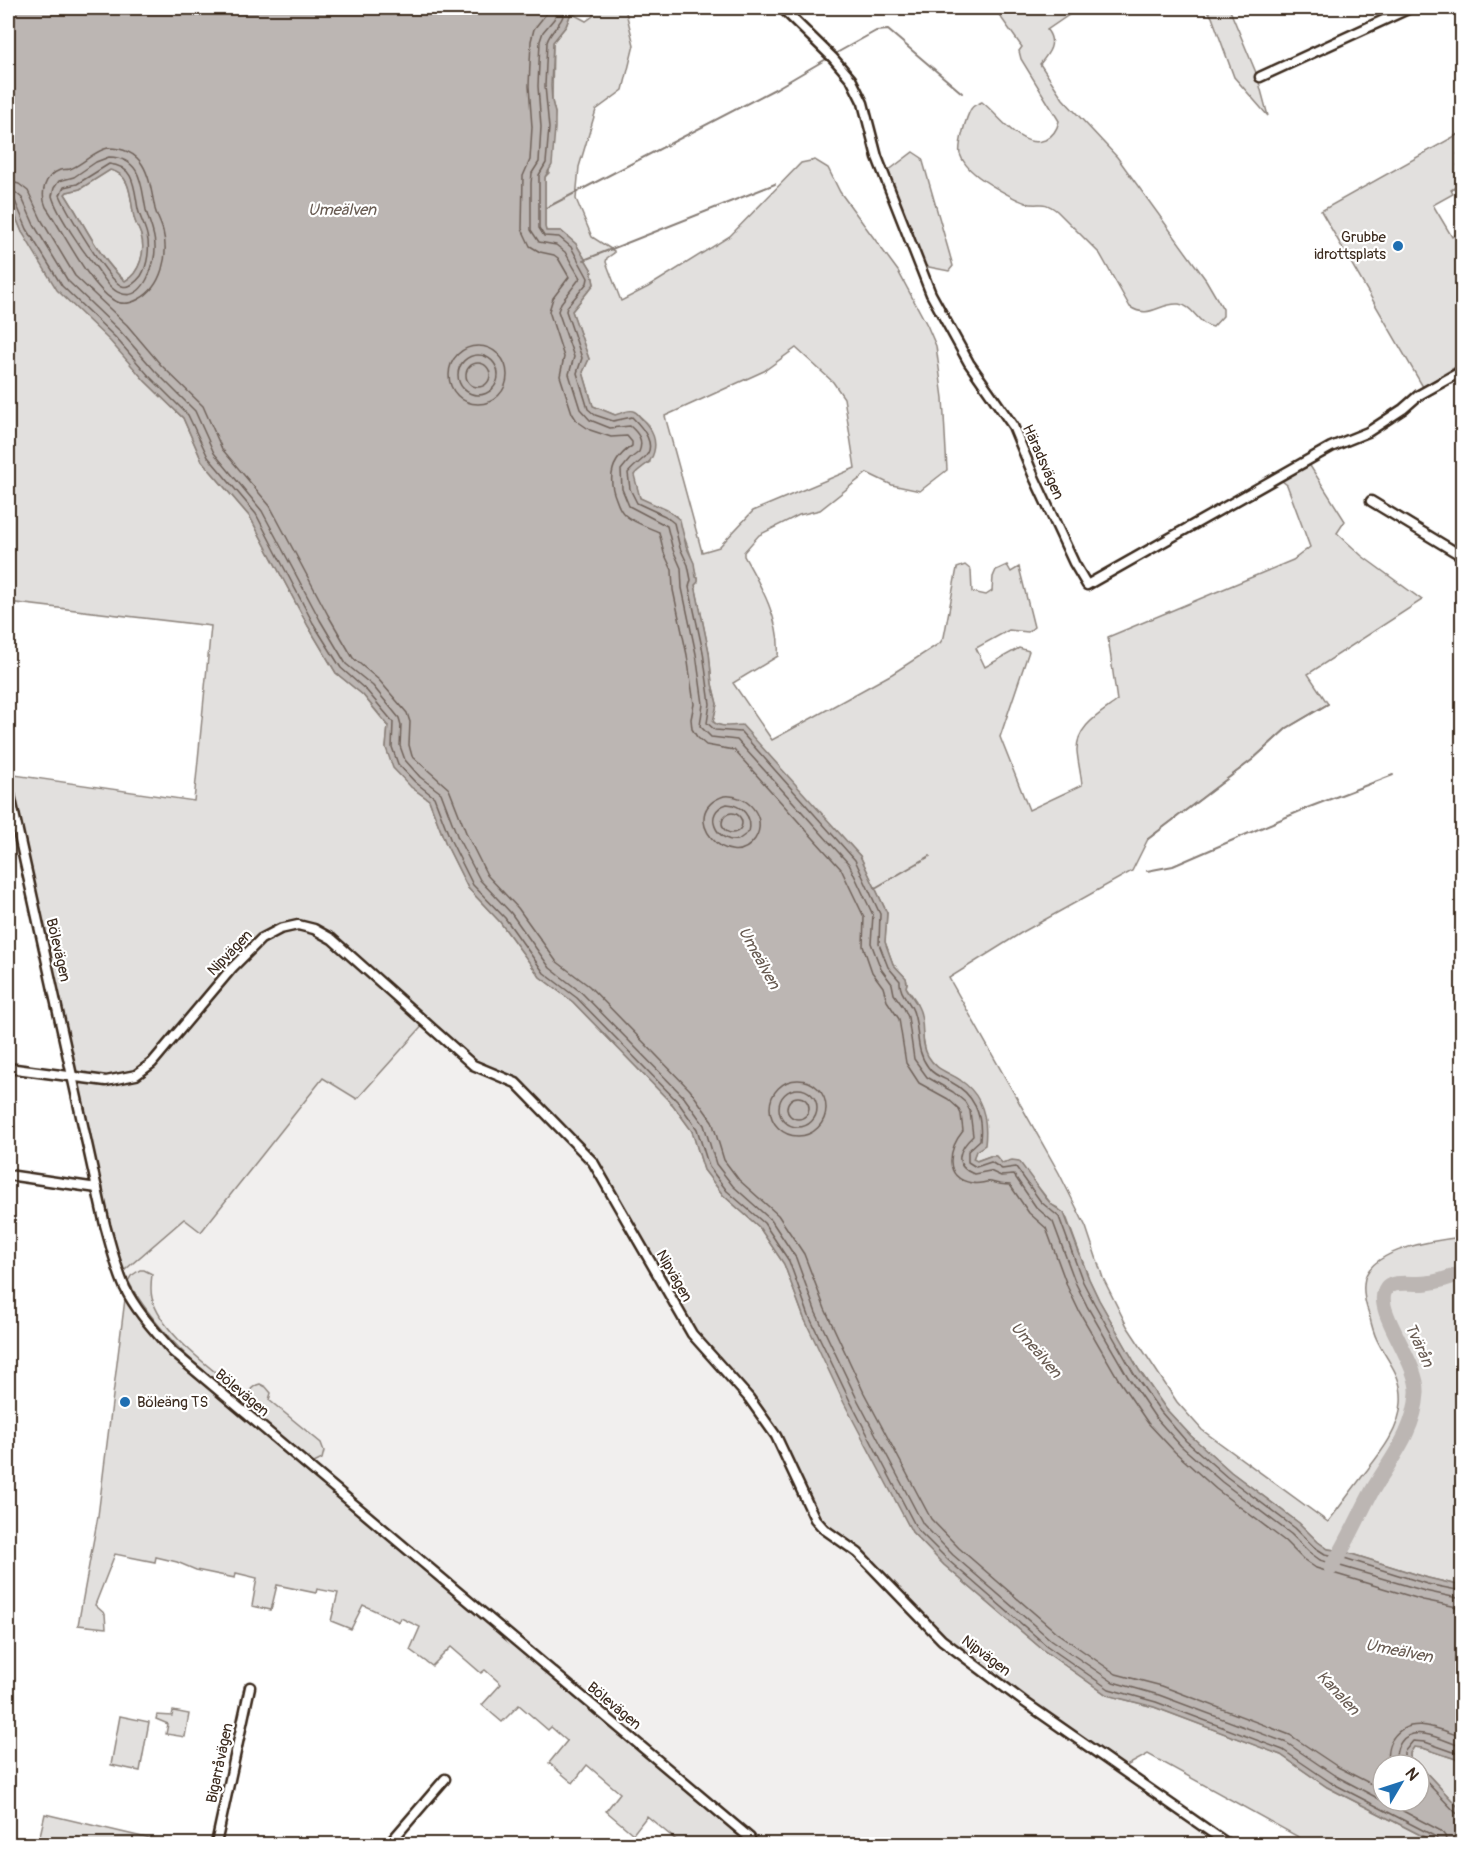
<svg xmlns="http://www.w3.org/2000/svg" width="1470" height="1852" font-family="Pangolin,sans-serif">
<rect width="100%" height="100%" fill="#fff"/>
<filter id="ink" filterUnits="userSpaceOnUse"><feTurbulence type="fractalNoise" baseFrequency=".0167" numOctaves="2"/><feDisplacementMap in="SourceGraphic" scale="12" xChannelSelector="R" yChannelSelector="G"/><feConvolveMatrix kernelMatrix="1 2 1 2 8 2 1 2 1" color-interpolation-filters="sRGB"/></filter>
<g filter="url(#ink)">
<polygon fill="#f1efee" points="426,1022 516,1083 593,1162 749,1398 858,1553 913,1611 1228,1844 759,1844 173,1352 142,1315 119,1275 184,1219 201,1232 323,1078 357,1099"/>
<g fill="#e2e0de" stroke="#8e857e" stroke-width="1.5" fill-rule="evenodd">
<path d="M594,8H625L634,45L623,90L596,110L579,167L576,199L592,237L614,251V253L607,258L606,262L621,301L648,287L730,236L801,163L815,160L828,168L840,192L898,271L927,325L936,346L943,398L947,470L920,491L892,485L867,473L820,510L799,515L759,535L744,552V556C761,586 781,621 778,656L733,683L772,740L892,674L940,643L944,637L957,568L965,565L971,570L972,592L986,595L992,591L993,577L996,570L1007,565L1011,572L1019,567L1034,627L1028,632L1009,630L976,648L985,667L1019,648L1029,651L1000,737L1029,810L1082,785C1081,774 1078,763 1077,751C1076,726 1100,714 1117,701L1108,637L1293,560L1310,547L1287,485L1282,481L1275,480L1307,461L1345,521L1337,533L1362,556L1422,600L1308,674L1328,704L1287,728L1252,760L1148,839L1132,871L1021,933L949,978L1059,1173L1086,1227L1103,1278L1127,1326L1177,1402L1202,1430L1328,1522C1338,1509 1348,1495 1358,1482C1376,1458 1399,1434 1401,1403C1403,1375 1388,1363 1377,1340C1373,1332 1371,1323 1369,1314C1365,1303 1362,1290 1365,1278C1374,1248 1437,1240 1462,1237V1586L1428,1578L1342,1551L1328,1549L1318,1542L1299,1523L1231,1472L1191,1436L1166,1409L1139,1370L1099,1300L1089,1279L1067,1219L1058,1208L1052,1205L1035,1183L1006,1162L1002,1163L995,1156H990L976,1161L973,1159L976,1150L960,1080L935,1067L926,1054L916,1001L906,987L907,983L906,978L893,964L885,942L887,913L860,856L825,818L727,727L716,724L713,721L717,704L712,684L709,652L695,585L698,581V578L696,577C695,560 682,533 676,516L640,498L633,475L640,468L650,462L649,425C634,410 635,409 615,415L593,406L583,372L589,359L572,311L594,284L591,269L576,244L561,231H546L545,227V177L549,173L555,113L552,101L553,42L566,26L571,13L586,21L593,16ZM796,348L833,382L844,398L855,468L753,511L719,547L702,552L665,416L764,371Z"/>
<path d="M997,8H1079L1047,30C1057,43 1049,53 1040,64L1063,99L1117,157L1206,280L1223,309V316L1213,327C1198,325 1194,306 1179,304C1160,302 1150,320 1130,307L1100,254L1057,211C1042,199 1040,207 1026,203C1014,199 984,182 974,173C969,169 962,161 960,154C958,146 966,117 971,109C973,105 978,104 982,102C999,115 1021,150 1045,140C1053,136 1057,130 1059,121L1021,59L1019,51L1022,47L995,9Z"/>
<polygon points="1206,8 1229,8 1257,75 1268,116 1234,77 1212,17"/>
<polygon points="1462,132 1462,151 1458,154 1462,162 1458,165 1462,172 1462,187 1457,186 1451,190 1453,194 1433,205 1452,237 1462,231 1462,363 1423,387 1321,211"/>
<polygon points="913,152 922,158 953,266 949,271 924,266 888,171"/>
<path d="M110,170C132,174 130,199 134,217C135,223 139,229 141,235C146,251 140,273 125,281C99,258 84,223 65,194L67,192L80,189Z"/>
<polygon points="8,198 22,232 145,381 183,418 202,461 250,517 308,626 336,673 363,695 388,726 386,748 411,787 429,800 446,844 468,888 500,922 540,977 573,1002 673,1105 692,1131 704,1170 723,1195 759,1227 784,1264 804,1318 912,1532 944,1565 1043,1650 1107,1695 1154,1707 1281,1755 1327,1787 1438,1844 1311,1844 1148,1754 1119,1770 942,1640 887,1581 824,1529 776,1436 692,1334 593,1162 516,1083 473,1065 426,1022 357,1099 323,1078 201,1232 184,1219 119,1275 8,786 8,774 194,801 211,626 8,602"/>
<path d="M140,1270H144L152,1274C151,1282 150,1290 152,1298C161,1332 205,1363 231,1385L230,1389C219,1389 211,1378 203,1371C173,1344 148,1316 128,1281L131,1276Z"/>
<polygon points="126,1291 173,1352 759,1844 681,1844 647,1816 633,1834 606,1811 620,1793 587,1765 573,1783 549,1763 567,1741 551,1727 548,1730 519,1705 502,1722 482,1705 501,1684 485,1670 481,1673 451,1647 432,1666 410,1650 420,1627 401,1618 399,1622 363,1605 351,1629 331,1621 338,1593 317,1589 316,1593 277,1585 271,1610 252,1606 257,1578 236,1573 235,1578 196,1570 177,1562 156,1557 155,1562 115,1554 95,1605 105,1614 106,1628 78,1625 98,1516"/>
<path d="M260,1384L266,1387L271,1393L269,1400L321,1443L324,1451L322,1459L312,1464L245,1407C248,1396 248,1387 260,1384Z"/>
<polygon points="173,1711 189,1714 185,1737 166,1734 168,1724 156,1719 157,1715 172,1716"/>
<polygon points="120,1716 149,1722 140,1771 111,1765"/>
<polygon points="1414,1747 1423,1748 1462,1761 1462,1811 1419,1765 1410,1759 1410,1753"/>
<polygon points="45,1814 172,1844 38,1844"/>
</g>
<path fill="#bcb6b3" stroke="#887e77" stroke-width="1.5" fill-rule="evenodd" d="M8,8H571V13L566,26L553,42L551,86L552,101L555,113V128L552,165L545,177V227L546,231H561L576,244L591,269L594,284L572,311L589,359L583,372L593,406L615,415C620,414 628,409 633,411C637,412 638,414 640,417C652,429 660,442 651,459C648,465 638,469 634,475L640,498L667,510L680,520L686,546L694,563L696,577L698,578V582L695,585L709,652L712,684L717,704L713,722C721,728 732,726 742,725L860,856L887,913L885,942L893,964L906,978L907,983L906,987C911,997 919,1004 921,1015C924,1029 921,1044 928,1056C936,1070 948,1072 960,1080C983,1095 988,1119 985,1145L976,1151L973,1159L977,1161L990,1156H996L1002,1163L1012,1160L1019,1161L1046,1198L1052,1205L1064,1213L1089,1279L1099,1300L1139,1370L1166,1409L1191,1436L1231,1472L1299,1523L1318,1542L1328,1549L1342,1551L1428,1578L1462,1586V1761L1423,1748L1414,1747L1410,1753V1759L1419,1765H1383V1801H1419V1765L1462,1811V1844H1438L1327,1787L1281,1755L1154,1707L1107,1695L1043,1650L944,1565L912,1532L844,1403L804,1318L784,1264L759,1227L723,1195L704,1170L692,1131L673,1105L573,1002L540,977L500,922L468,888L446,844L429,800L411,787L393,768L386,748L388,725L363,695L336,673L308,626L250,517L202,461L183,418L145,381L110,341L57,290L22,232L8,198ZM110,170C132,174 130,199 134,217C135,223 139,229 141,235C146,251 140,273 125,281C99,259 84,223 65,194L67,192L80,189Z"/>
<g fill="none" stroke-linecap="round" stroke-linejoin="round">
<g stroke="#6f625a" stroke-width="1.5">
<path d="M549,8L546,14L534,29L531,41L529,86L532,127L530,160L523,176L522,229L530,246L540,252L554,255L558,258L569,277L553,298L549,311L564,357L560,376L572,413L577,421L590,430L611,437L627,436L632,442V446C612,459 607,477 616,499C618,505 620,511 625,515C634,523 648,527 659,532L664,553L672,570L673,590L687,655L694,704L691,719L692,729L697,737L706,745L734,750L841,869L864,917L863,946L872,972L883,987L887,1001L899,1019L906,1063L919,1083L948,1099L958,1108L961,1114L963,1131C949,1148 942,1178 972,1183C979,1185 985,1181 991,1182C998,1184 1003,1185 1010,1185L1029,1213L1046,1228L1068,1288L1079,1311L1120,1382L1148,1423L1175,1452L1216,1489L1285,1541L1303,1559L1316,1568L1423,1600L1462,1608"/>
<path d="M558,8L554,19L543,32L540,41L538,86L541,127L539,162L532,173L531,183V230L539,242L556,245L565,252L580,278L561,303L558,311L574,357L569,374L580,409L590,420L610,428L630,426C638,433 644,440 639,452L630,459L621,470L622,489L629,506L667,526L673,550L681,568L682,588L696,654L703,704L700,726L711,737L737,740L849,864L873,915L871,943L881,969L892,984L894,994L904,1008L908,1017L914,1059L927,1077L953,1092L965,1102L970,1111L973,1136C960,1148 951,1165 974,1174L990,1171L1001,1176L1014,1175L1036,1207L1053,1222L1076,1284L1087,1306L1128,1377L1155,1417L1181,1446L1222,1482L1291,1534L1309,1552L1320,1560L1425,1591L1462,1599"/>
<path d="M565,8C564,23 551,29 547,42L545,86L549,128L546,163L539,175V228L544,236L559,237L571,247L588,278L587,283L567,307L566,311L582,358L577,373L588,409L595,415L613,421L632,417C642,427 659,446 643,459C637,464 633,467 628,473L630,489L637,503L665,516L674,523L680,548L688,565L691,580L689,587L703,652L710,704L707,723L715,730L741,732L855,860L880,914L879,944L888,967L900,981C899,995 911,1001 914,1014C920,1034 915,1049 928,1067C933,1075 943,1078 951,1082C974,1094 983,1115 980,1140L968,1151V1162L976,1167L991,1162L1002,1169L1016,1167L1041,1202L1059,1217L1083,1282L1094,1303L1134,1374L1161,1412L1186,1441L1227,1477L1295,1528L1314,1547L1325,1554L1341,1557L1427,1584L1462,1591"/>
<path d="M108,148C147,148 149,179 155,209C157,217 161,223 163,231C169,255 162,287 139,299C130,304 121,305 113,300C88,284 63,231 46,207C40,193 44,176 60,170C63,169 66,170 70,169C84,164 93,151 108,148Z"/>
<path d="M109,157C142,158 141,185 146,210C149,223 155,233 155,246C156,262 144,303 120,293C109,289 102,275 95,266C83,251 57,214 52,196L54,188L59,181L74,177L96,162Z"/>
<path d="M109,164C135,166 134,188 138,209C140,218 145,226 147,235C150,247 148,265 141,276C137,281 130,289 122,286C108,281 67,211 60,195L64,187L77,184Z"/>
<polyline points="8,181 19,184 28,191 42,221 75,276 127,325 161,365 203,406 222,449 270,506 328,615 353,658 379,680 407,713 410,722 409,745 412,756 449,789 467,835 487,875 518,908 556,961 589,986 690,1090 712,1121 724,1160 739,1180 778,1215 804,1254 825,1309 864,1393 931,1519 959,1548 1057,1633 1116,1674 1162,1686 1290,1735 1338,1767 1383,1790"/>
<polyline points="8,190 15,192 22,198 34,225 68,281 120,331 155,371 195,411 214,453 262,511 320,620 346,664 373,686 399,718 401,725 400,746 405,760 420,777 441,793 458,838 480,880 511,913 550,968 582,993 683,1096 704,1125 716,1164 733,1186 771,1220 796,1258 816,1313 856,1397 923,1524 953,1555 1051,1640 1113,1682 1159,1695 1287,1743 1334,1775 1383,1801"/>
<polyline points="8,198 15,201 27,229 62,286 115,337 149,376 188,415 208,457 256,514 313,623 341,668 367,691 393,722 392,747 398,764 415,782 434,797 451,841 473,885 505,918 544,973 577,998 678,1102 697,1129 709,1167 727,1191 764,1223 789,1261 809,1316 850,1401 917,1529 948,1560 1047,1646 1109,1689 1156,1702 1283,1750 1330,1782 1436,1837 1439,1844"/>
<circle cx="478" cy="375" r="29"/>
<circle cx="478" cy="375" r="20"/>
<circle cx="478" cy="375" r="12"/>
<path d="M724,796C746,793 769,817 755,839C730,876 674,813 724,796Z"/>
<path d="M727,804C742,805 753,817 749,832L738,840C716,843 702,812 727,804Z"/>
<circle cx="732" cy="823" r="10"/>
<circle cx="798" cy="1108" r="28"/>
<circle cx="798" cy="1108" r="19"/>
<circle cx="798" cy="1108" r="11"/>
<path d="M1388,1765C1387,1755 1387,1746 1393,1738C1410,1714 1441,1730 1462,1737"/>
<path d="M1398,1765C1395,1757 1395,1750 1401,1742C1414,1723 1445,1741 1462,1747"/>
<polyline points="1408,1765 1404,1760 1404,1752 1413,1741 1425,1742 1462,1755"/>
<polyline points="1419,1774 1456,1813 1462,1815"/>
<polyline points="1384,1801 1441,1831 1445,1836 1447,1844"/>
</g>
<g stroke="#887e77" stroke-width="2">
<polyline points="833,55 876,31 888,30 962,93"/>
<polyline points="546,208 777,88 828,58"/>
<polyline points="584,260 775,184"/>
<polyline points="1148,839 1252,760 1287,728 1328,704"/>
<polyline points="1147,871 1173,866 1307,808 1393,775"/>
<polyline points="875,888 930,856"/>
</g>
<path stroke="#bcb6b3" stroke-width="15" d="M1331,1568C1347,1544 1358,1517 1372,1491C1390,1460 1415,1431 1417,1393C1419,1363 1374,1311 1385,1291C1386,1289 1388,1286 1391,1285C1401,1281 1416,1285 1427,1283C1439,1282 1452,1277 1462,1273"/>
<defs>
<g id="street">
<polyline points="782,8 833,58 851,79 863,103 877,157 931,294 969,363 1013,426 1034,477 1074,563 1087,585 1331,447 1368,432 1403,409 1419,395 1462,371"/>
<polyline points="1260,77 1410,8"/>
<polyline points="1371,501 1462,556"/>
<path d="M8,786L105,1225C111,1246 116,1268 125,1288C136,1311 156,1332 173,1352L750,1838"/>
<polyline points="8,1068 106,1081 136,1075 152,1063 232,968 261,939 280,929 298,925 314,929 332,939 473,1065 516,1083 593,1162 692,1334 749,1398 776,1436 815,1519 824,1529 858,1553 942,1640 1023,1701 1228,1844"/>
<polyline points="8,1175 97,1188"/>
<polyline points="216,1844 250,1687"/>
<polyline points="389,1844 445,1779"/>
</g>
</defs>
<use href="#street" stroke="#3b2a1e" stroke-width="13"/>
<use href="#street" stroke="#fff" stroke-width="8"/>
</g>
</g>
<g fill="#1f6fb2" stroke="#fff" stroke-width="2">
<circle cx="1398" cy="246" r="6"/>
<circle cx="125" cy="1402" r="6"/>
</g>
<g text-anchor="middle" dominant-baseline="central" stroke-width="4.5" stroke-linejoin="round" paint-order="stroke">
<g font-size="15" fill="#3b2a1e" stroke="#fff" text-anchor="end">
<text x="1386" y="237">Grubbe<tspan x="1386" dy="17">idrottsplats</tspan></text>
<text x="137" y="1402" text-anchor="start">Böleäng TS</text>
</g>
<g font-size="15" fill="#3b2a1e" stroke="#fff">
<text transform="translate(1043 462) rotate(66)">Häradsvägen</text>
<text transform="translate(58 950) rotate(77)">Bölevägen</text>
<text transform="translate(230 953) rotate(-46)">Nipvägen</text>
<text transform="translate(674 1276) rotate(60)">Nipvägen</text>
<text transform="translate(242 1393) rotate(40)">Bölevägen</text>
<text transform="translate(986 1656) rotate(37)">Nipvägen</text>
<text transform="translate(614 1706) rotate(40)">Bölevägen</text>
<text transform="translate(220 1763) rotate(-78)">Bigarråvägen</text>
</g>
<g font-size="16" font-style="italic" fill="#685b52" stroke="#fff">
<text x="342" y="210">Umeälven</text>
<text transform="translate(759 958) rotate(61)">Umeälven</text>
<text transform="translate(1419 1345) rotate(65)">Tvärån</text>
<text transform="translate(1036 1350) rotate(49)">Umeälven</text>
<text transform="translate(1399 1651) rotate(11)">Umeälven</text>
<text transform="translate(1338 1693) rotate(47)">Kanalen</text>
</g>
</g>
<rect width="1470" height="1852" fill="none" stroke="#fff" stroke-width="30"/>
<rect x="15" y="15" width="1440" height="1822" fill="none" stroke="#3b2a1e" stroke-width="2" filter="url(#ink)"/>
<g transform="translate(1401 1783) rotate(51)"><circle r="28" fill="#ffffff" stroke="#b1aaa5" stroke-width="1.5"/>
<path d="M0-4.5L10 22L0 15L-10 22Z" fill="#1f6fb2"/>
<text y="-9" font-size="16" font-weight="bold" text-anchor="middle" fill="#3b2a1e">N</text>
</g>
</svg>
